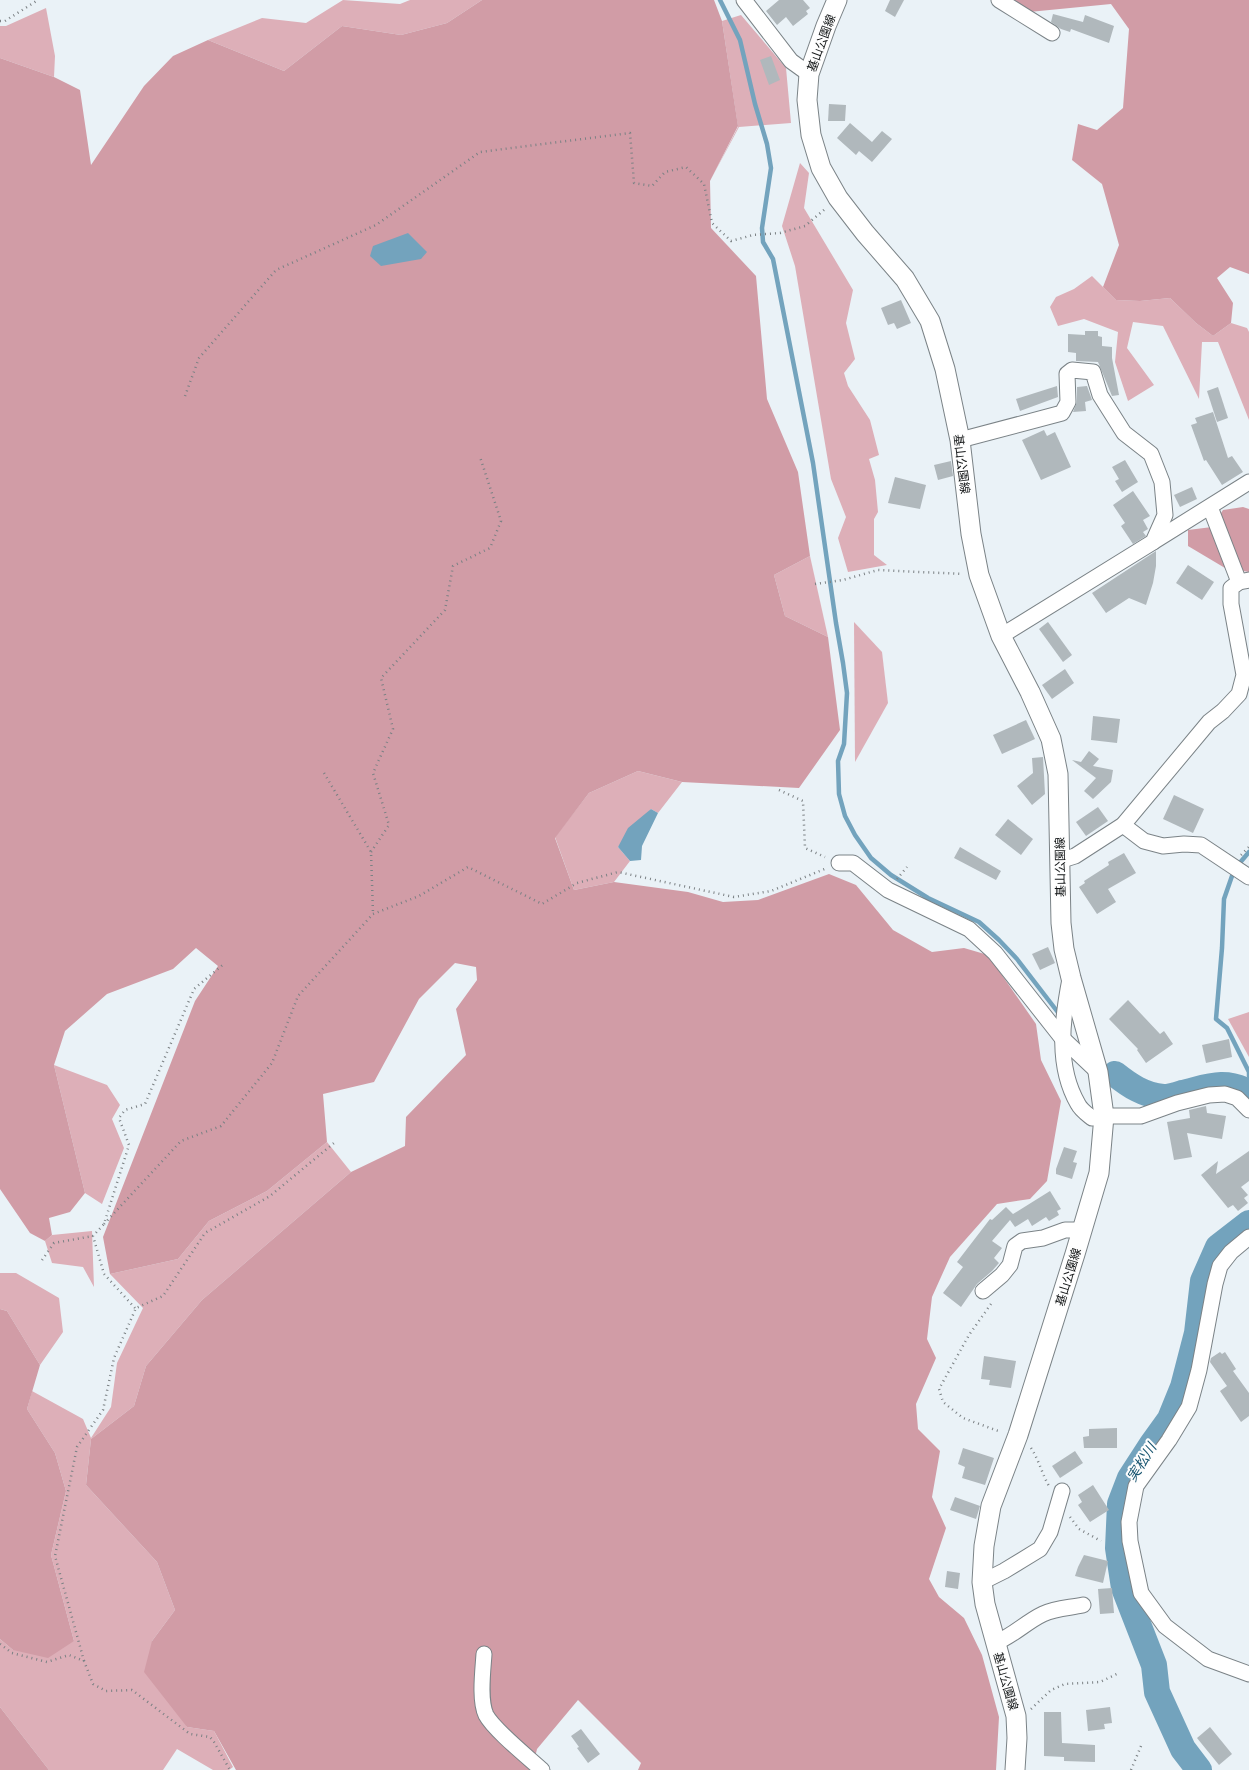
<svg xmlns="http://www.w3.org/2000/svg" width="1249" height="1770" font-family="Inter,'Noto Sans JP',sans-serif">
<rect width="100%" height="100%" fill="#eaf2f7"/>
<g fill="#ddafb8">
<polygon points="343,0 400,4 410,0 482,0 447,23 401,35 342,26 284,71 208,40 262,18 306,23"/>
<polygon points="46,8 55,56 54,77 0,58 0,26 6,26"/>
<polygon points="741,15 786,68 791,123 739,127 710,181 738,127 722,21"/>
<polygon points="800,163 809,173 804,208 853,290 846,323 855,359 844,373 848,386 870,420 879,455 869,459 875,480 878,512 874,519 874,555 887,565 848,572 838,538 846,517 831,479 795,266 782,226"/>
<polygon points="1092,276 1116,300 1140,301 1170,298 1196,323 1213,336 1231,323 1247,328 1249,332 1249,420 1218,342 1202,342 1199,399 1163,326 1133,322 1127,348 1154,385 1128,401 1115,362 1118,332 1084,319 1058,326 1050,307 1056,297 1074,289"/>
<polygon points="810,556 828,637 785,616 774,575"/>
<polygon points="854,622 882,652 888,703 855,762"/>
<polygon points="638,771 682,782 658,813 651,809 618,847 630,861 614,882 574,890 555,837 589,793"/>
<polygon points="1249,1012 1249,1057 1228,1019"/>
<polygon points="54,1065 107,1085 120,1105 112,1119 124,1148 102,1204 85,1193"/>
<polygon points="327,1142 351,1172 202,1300 146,1366 134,1406 91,1439 86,1485 157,1562 175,1610 152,1641 187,1727 214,1731 233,1767 229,1770 213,1770 177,1749 163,1770 49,1770 0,1707 0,1639 13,1650 74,1641 51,1555 66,1491 55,1453 27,1409 32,1391 83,1419 91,1438 111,1407 117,1363 143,1308 110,1274 178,1259 209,1221 267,1191"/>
<polygon points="92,1231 94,1287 83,1267 52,1263 45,1241 52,1235"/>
<polygon points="0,1273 16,1273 59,1298 63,1332 40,1365 7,1311 0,1309"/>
</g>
<g fill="#d19ca6">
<polygon points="482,0 714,0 722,21 738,126 710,181 711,228 756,276 767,399 798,472 810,556 774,575 785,616 828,637 840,730 799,788 682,782 638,771 589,793 555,838 574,890 614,882 688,892 723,902 758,900 829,874 856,885 893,930 932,952 964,948 988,955 1036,1024 1041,1060 1061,1101 1047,1181 1030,1199 997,1204 950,1257 932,1297 927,1339 936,1358 916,1404 918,1429 940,1451 932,1497 946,1528 929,1579 939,1597 964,1618 982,1655 999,1717 996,1770 638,1770 641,1763 578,1700 537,1749 532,1770 236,1770 214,1731 187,1727 144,1672 152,1641 175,1610 157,1562 86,1485 91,1439 134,1406 146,1366 202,1300 351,1172 405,1146 406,1117 466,1055 456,1009 477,980 476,967 455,963 419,999 374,1082 323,1094 327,1142 267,1191 209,1221 178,1259 110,1274 103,1237 195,1001 218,966 196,948 173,969 107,994 65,1031 54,1065 85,1193 70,1212 49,1218 52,1235 45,1241 30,1233 0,1189 0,58 54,77 80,90 91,165 144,86 173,56 208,40 284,71 342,26 401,35 447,23"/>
<polygon points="1014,0 1249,0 1249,274 1230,267 1217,278 1233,303 1231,323 1213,336 1196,323 1170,298 1140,301 1116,300 1103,287 1119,245 1102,184 1072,160 1078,124 1097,130 1123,108 1129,29 1111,4 1029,12"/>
<polygon points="1243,507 1249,509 1249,572 1225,568 1188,546 1188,530 1212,527 1223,510"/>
<polygon points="0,1309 7,1311 40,1365 27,1409 55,1453 66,1491 51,1555 74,1641 48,1658 13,1650 0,1639"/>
<polygon points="0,1707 49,1770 0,1770"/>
</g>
<g fill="#73a3bd">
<polygon points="408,233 427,252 421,259 381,266 370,256 373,246"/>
<polygon points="651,809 658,813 642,846 641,860 630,861 618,847 628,828"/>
</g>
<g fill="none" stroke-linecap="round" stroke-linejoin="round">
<g stroke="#73a3bd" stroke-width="4.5">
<polyline points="720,0 740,40 755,104 767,144 771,168 762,228 763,242 773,259 813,463 836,623 843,663 847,693 844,744 838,761 839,794 845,816 855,835 871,858 891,875 928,898 979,922 999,940 1017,959 1060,1015"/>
<polyline points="1238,865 1249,852"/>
<polyline points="1232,876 1224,899 1222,948 1216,1019 1227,1028 1249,1072 1249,1076"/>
</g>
<g stroke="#73a3bd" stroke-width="26">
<path d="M1115,1074C1130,1086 1144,1095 1163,1097C1169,1097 1176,1095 1182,1093C1208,1087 1224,1079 1249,1092"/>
<polyline points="1199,1770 1183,1749 1157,1692 1154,1665 1124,1588 1118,1548 1120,1504 1130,1478 1152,1444 1170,1419 1183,1387 1197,1333 1203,1281 1218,1247 1249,1223"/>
</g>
</g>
<g fill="#b0b8bc">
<polygon points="779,0 803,0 810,8 806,11 808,14 793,26 786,17 777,25 766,11"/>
<polygon points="890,0 904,0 895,17 885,11"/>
<polygon points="1053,14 1083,22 1085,15 1114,26 1109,43 1071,29 1070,32 1061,29 1051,22"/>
<polygon points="771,56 780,80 769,85 760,60"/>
<polygon points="829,104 846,105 845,121 828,121"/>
<polygon points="850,123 872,142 882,131 892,139 872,162 859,151 856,155 837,138"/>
<polygon points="901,300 911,323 897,329 894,323 888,325 881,308"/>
<polygon points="1085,331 1098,331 1098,336 1102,337 1102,346 1112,347 1112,358 1119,395 1112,396 1098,362 1076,361 1076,353 1068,352 1068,334 1085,335"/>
<polygon points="1057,386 1058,397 1020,411 1016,399"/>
<polygon points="1087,386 1092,400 1085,402 1086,411 1073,412 1077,402 1077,387"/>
<polygon points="1218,387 1228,418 1217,422 1207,391"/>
<polygon points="1213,412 1228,458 1232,456 1243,472 1222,485 1206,460 1204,461 1191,425 1197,423 1195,418"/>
<polygon points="1044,430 1047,436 1055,432 1071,467 1041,480 1022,440"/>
<polygon points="1125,460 1138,482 1122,492 1115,481 1119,479 1112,467"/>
<polygon points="951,461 953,476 938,480 934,465"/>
<polygon points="895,477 926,485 920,509 888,503"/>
<polygon points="1192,487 1197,499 1180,507 1174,495"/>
<polygon points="1133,491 1150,516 1143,520 1148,529 1143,532 1146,536 1133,544 1121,526 1125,523 1113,505"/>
<polygon points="1156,551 1156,566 1153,583 1146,605 1129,598 1106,613 1092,593"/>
<polygon points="1188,565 1214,582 1202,600 1176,583"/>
<polygon points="1048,622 1072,655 1063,662 1039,629"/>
<polygon points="1065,669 1074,683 1052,699 1042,685"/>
<polygon points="1093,716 1120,719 1117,743 1091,740"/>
<polygon points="1026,720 1035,739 1002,754 993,735"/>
<polygon points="1089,751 1099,759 1093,766 1113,770 1111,782 1093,799 1084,791 1096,778 1072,760 1081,762"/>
<polygon points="1043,757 1045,794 1032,805 1017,786 1033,773 1032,758"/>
<polygon points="1174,795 1204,809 1193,833 1163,819"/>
<polygon points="1098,807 1108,821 1086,836 1076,822"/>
<polygon points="1008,819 1033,839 1021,855 995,835"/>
<polygon points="960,847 1001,871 996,880 954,858"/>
<polygon points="1124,853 1136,873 1108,889 1116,902 1097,914 1079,887 1085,883 1084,881 1109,865 1108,862"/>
<polygon points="1048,947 1055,963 1040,970 1032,954"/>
<polygon points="1128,1000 1160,1034 1164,1031 1173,1044 1146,1063 1137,1050 1138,1049 1109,1019"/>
<polygon points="1229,1039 1232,1057 1206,1063 1202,1045"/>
<polygon points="1206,1106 1207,1113 1226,1116 1222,1139 1187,1133 1192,1157 1174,1160 1167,1122 1190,1118 1189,1110"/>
<polygon points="1064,1147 1077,1151 1073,1162 1077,1163 1072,1179 1056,1174 1056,1169"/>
<polygon points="1249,1151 1249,1181 1241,1187 1248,1195 1244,1198 1248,1203 1238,1211 1233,1205 1228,1208 1201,1175 1218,1161 1216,1174"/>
<polygon points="1050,1191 1061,1209 1057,1211 1059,1215 1049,1221 1046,1217 1032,1226 1028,1219 1015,1227 1010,1220 992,1241 1002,1248 994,1258 999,1263 992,1271 977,1284 961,1307 943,1293 963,1267 957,1262 990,1219 992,1220 1006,1207 1013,1214"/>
<polygon points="1220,1352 1222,1354 1225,1352 1236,1369 1233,1371 1249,1393 1249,1416 1241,1422 1220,1391 1227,1386 1210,1362 1211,1358"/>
<polygon points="984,1356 1016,1361 1011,1388 989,1385 990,1380 981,1379"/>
<polygon points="1117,1428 1117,1448 1084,1448 1083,1437 1089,1436 1089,1429"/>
<polygon points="963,1448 994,1458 985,1485 962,1478 965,1467 958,1464"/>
<polygon points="1075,1451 1083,1463 1060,1478 1052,1466"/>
<polygon points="1093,1485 1109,1510 1090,1522 1078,1505 1082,1502 1078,1495"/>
<polygon points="955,1497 980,1506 976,1519 950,1510"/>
<polygon points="1084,1555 1108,1561 1103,1583 1075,1576 1078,1567"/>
<polygon points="947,1571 960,1573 958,1589 945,1587"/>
<polygon points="1112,1588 1114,1613 1100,1614 1098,1589"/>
<polygon points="1110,1707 1112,1723 1104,1724 1105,1729 1088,1731 1086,1710"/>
<polygon points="1044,1712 1061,1712 1062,1743 1095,1745 1095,1762 1064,1761 1064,1757 1044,1756"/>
<polygon points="1210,1727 1232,1754 1219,1765 1197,1738"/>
<polygon points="581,1729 600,1754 588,1763 577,1748 579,1747 571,1736"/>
</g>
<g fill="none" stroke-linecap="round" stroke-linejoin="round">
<defs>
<g id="minor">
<polyline points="744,0 791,61 809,74"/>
<polyline points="999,0 1052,33"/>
<polyline points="960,440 1062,413 1068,402 1067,374 1072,370 1093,372 1100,395 1124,433 1151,454 1162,482 1165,515 1153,542 1001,636"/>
<polyline points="1210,507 1239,582"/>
<polyline points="1153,542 1249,482"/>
<polyline points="1123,825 1144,841 1163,846 1184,844 1201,845 1249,877"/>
<polyline points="1059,861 1075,856 1123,825 1209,722 1223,711 1239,694 1244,675 1231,604 1231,588 1239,582 1249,580"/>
<polyline points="839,863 853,863 888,890 969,929 995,953 1062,1038 1098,1072"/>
<path d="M1070,979C1062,1020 1056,1066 1078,1104C1081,1110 1087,1114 1092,1118L1104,1116H1141L1177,1103L1209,1095L1225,1094L1237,1098L1249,1110"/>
<polyline points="1249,1237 1231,1252 1220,1266 1215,1284 1199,1370 1189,1407 1169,1440 1136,1486 1129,1522 1130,1541 1141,1593 1165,1626 1208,1659 1249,1674"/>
<polyline points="983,1291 1002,1275 1010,1265 1015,1246 1022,1241 1043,1238 1065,1230 1081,1230"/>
<polyline points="982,1582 1004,1571 1040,1549 1050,1532 1062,1491"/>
<path d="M995,1643C1013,1636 1026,1622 1043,1614C1056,1608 1069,1608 1083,1605"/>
<path d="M484,1654C483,1670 479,1700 486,1715C494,1730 529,1758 542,1770"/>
</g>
<polyline id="major" points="837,0 826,26 809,74 807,100 811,135 821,168 838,198 865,233 905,279 930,321 945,369 960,440 971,534 979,575 1001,636 1030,692 1051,739 1058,774 1061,923 1064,949 1071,978 1098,1072 1104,1116 1099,1173 1075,1254 1018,1435 991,1506 984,1546 982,1582 985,1604 1016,1716 1017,1738 1015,1770"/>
</defs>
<use href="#minor" stroke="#7b8387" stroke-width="17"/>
<use href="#major" stroke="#7b8387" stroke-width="21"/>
<g stroke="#7b8184" stroke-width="2.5" stroke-dasharray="1 4" stroke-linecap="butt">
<polyline points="0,21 5,21 38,0"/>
<polyline points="185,396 199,358 276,270 376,225 480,152 630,133 634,183 652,186 665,172 686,167 704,184 712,223 731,241 753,235 780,233 805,226 825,209"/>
<polyline points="815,584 843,580 878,570 963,574"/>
<polyline points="324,773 371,852 373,914"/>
<polyline points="779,790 803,801 805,848 825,857"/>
<polyline points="371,852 389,825 373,773 393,729 381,678 445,610 453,566 490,548 501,521 480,457"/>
<polyline points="1241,855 1249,847"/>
<polyline points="897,879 907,867"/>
<polyline points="104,1224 181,1141 221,1126 272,1063 298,996 373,914 419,896 468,867 542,904 577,883 618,872 734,897 771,891 827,868"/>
<polyline points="42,1260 54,1243 93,1236"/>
<polyline points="991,1304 969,1335 939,1389 943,1402 963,1418 1001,1432"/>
<polyline points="135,1308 104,1274 93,1236 104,1224 129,1145 119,1118 125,1110 145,1104 194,989 225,963"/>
<path d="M1031,1448C1039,1460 1042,1474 1049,1486"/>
<polyline points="1070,1517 1079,1529 1101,1541"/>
<polyline points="0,1644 12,1653 47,1662 69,1655 84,1661 93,1684 106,1691 132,1690 190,1734 210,1737 214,1742 230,1770"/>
<polyline points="84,1661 55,1556 77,1447 103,1410 114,1358 136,1308 163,1296 205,1233 270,1196 334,1143"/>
<polyline points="1031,1709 1051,1690 1065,1684 1100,1682 1119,1673"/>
<polyline points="1131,1770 1141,1746"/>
</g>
<use href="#minor" stroke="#fff" stroke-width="15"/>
<use href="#major" stroke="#fff" stroke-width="19"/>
</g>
<g text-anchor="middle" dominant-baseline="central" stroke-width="4" stroke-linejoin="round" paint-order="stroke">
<g font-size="12" fill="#111415" stroke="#fefefe">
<text transform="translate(821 43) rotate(-70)">基山公園線</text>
<text transform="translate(962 464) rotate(83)">基山公園線</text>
<text transform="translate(1060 867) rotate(-91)">基山公園線</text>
<text transform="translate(1068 1277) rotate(-73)">基山公園線</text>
<text transform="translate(1006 1681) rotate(74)">基山公園線</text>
</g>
<g font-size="14" font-style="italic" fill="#195671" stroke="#fefefe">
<text transform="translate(1141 1462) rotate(-58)">実松川</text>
</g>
</g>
</svg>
